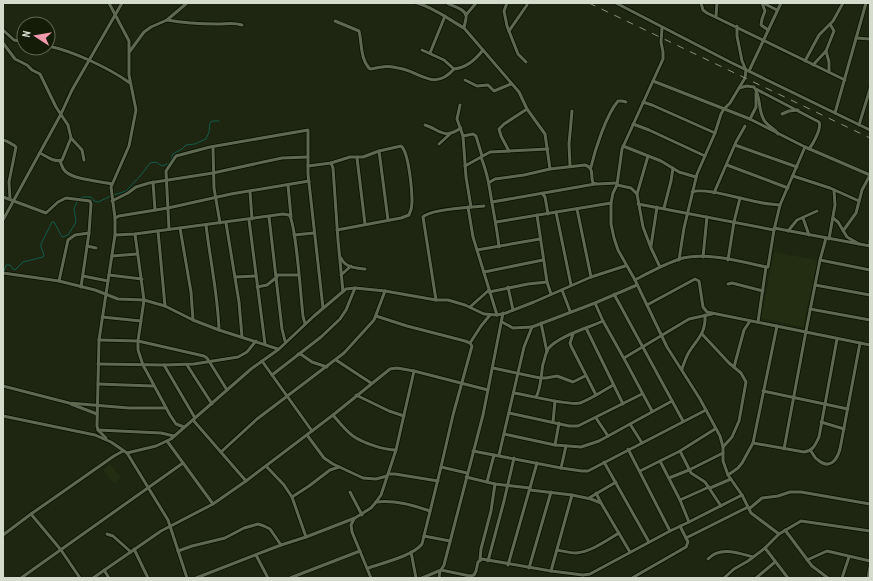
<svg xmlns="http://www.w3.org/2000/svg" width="873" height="581" font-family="'PT Sans Narrow',sans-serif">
<rect width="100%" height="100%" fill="#1e2510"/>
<g fill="#232d11">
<polygon points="774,252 818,260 803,327 761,318"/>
<polygon points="110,464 121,478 114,484 103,470"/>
</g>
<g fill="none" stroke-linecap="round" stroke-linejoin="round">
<g stroke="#115c4b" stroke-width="1">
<polyline points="114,195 126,191 141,175 150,163 156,162 162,166 168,164 171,160 173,154 182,149 186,145 195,144 206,139 209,132 210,123 212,121 219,121"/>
<polyline points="3,275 6,265 10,265 13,269 15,270 23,262 43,257 44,255 41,247 41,244 52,222 54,222 62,237 68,235 75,224 76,221 74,209 78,199 83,197 91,197 94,201 98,202 111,196"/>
</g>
<defs>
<g id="minor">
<polyline points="109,3 129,41 129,75 136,110 129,146 111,187 115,218"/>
<path d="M417,3C435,8 448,19 464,28"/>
<path d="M447,3C452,6 464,8 466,15C467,19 464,25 464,28L519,92L527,109L545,134L550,169L585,165C595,168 590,176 593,183L597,184L617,183"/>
<polyline points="507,3 504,11 507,26 518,54 526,62"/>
<polyline points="616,3 730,62 870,130"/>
<polyline points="701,3 703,10 707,13 845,80"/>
<polyline points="762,3 765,11 762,19 761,25 768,30"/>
<polyline points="763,3 777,10"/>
<polyline points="466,15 476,3"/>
<polyline points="716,16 717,3"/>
<path d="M167,20C184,23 201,24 217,24C227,24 233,22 242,25"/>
<path d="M335,21L359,31C362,43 360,59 370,69C374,69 378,67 382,67C387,66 393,67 398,68C420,71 434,92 454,69"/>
<polyline points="662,28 661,42 663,52 663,59 622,149 617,185 613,193 611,203 611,224 614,238 618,250 635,280 667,347 700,399 720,436 723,447 723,461 728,475 742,495 751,513 779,534"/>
<polyline points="3,30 14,40 24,42"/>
<polyline points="509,31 527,5"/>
<polyline points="856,38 870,39"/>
<path d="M3,43L15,59L27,65L32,70L40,74L56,107L68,125L71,138L62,160C55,163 46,156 40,153"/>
<path d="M48,46C73,51 109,68 130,83"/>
<path d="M422,50L444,60L454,69C466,68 476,59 483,50"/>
<polyline points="130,51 144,32 151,27 167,20 187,3"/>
<polyline points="430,53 445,16"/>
<polyline points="805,61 819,35 833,21 843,3"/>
<polyline points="813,65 826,51"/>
<polyline points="749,71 781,3"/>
<polyline points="829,72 829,62 826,51 834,31 830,24"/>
<polyline points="465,80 477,86 488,85 494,91 511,84"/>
<polyline points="653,81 750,119 805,147 870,175"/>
<path d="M739,88L747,86L754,87C761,97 758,108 763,118C766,126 775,128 778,134"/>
<path d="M756,89L819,122C822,128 813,144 809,149"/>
<polyline points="643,102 652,105 715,133"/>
<polyline points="460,105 457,119 463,136 466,177 471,207"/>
<polyline points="835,113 866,3"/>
<polyline points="782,114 789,111 798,110"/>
<polyline points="750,119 756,107 756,93"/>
<polyline points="633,124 649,130 705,156"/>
<path d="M425,125C441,130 443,140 461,128"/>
<polyline points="859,125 870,89"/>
<polyline points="463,136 473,134 476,136 482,156"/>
<polyline points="71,138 82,150 84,160"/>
<path d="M3,140C5,140 16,146 16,147L9,182L10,199"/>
<polyline points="439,144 450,134"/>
<polyline points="735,145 797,167"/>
<polyline points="623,146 661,161 679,172 696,177"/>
<polyline points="213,147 214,188 220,223"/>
<polyline points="379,151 388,220"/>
<polyline points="509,151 501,136 499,129 504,124 527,109"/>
<path d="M481,157C486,170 488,177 490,191C493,210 497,228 499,247"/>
<polyline points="357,158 365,224"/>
<path d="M60,161C62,165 62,169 66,172C76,180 99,181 112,184"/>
<polyline points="331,163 333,168 338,240 343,292"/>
<polyline points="727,165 788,188"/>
<path d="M308,166L331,163L350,157H363L379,151L401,146C409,152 412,191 412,202C412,206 411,211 409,215L401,218L337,230"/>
<polyline points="465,166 490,152 548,149"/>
<polyline points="570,166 569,144 572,111"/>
<path d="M591,167C595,150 606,115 618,101H622L626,102"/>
<polyline points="793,176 830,188 859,201"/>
<polyline points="153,182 155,210"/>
<polyline points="490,182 495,179 524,175 550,169"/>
<polyline points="288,185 291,217"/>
<polyline points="617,185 631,188 637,194 643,227 651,248 660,267"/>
<polyline points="250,192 252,219"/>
<path d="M692,192C705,187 743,200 758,202C765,204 773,204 780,205"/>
<polyline points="542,193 545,197 548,214"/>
<polyline points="714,193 736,142 745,126"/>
<polyline points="637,194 648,156"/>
<polyline points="3,197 46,213 58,202 66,198 90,201 91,204 89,233 81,287"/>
<polyline points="112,201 128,193 136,187 149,183 213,173 282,158 308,157"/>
<polyline points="492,202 595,184"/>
<polyline points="638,204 774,230"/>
<polyline points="468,207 473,237 497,315"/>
<polyline points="664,208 671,181 673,168"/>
<polyline points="577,209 591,277"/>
<polyline points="556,212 571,285"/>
<polyline points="537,215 547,282 551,294"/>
<polyline points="269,217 282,329 285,341"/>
<polyline points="803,218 809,235"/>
<polyline points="833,218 838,222 847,237 859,244"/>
<polyline points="3,220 61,114 72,90 122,3"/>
<polyline points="249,220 265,344"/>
<polyline points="496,222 611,203"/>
<polyline points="226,223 239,302 242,337"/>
<path d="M206,225C210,260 218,295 219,330"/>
<polyline points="180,228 191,292 193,320"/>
<polyline points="774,228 870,246"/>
<polyline points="169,229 166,171 176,156 210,147 308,130 308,174 323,308"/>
<polyline points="158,231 165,306"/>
<polyline points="788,231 797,220 817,211"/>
<polyline points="843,231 856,213 862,190 870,175"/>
<polyline points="135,234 144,300 138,341 138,350 143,365 170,415 176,424 184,427"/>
<polyline points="115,235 115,218 119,216 168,208 231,194 309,181"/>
<polyline points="294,235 314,233"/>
<polyline points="829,239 835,205 834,190"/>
<polyline points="870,240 870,245"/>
<polyline points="87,246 96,248"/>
<polyline points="651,246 657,207"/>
<polyline points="477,250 540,239"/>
<polyline points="112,256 137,254"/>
<polyline points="703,257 707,217"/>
<path d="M341,258C345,268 357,268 365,269"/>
<polyline points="679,260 684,228 697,174 715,133 721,114 724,109 730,103 745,78 746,70 742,61 737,36 737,26"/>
<polyline points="728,260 734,222 740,198"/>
<polyline points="820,260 870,270"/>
<polyline points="484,272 543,260"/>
<polyline points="3,273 59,281 95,290 118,299 144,300 165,306 193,320 219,330 278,349"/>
<polyline points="109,275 142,279"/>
<polyline points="277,275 298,275"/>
<polyline points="341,275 351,266"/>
<polyline points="83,276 108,281"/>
<polyline points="235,277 256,276"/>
<path d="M635,280C650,272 666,263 683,258C706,252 743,262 766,267"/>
<polyline points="59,281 68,240 75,235 89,233"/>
<polyline points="728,284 732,283 763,291"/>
<polyline points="815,285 870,295"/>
<polyline points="257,287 267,285 277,277"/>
<polyline points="508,287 513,310"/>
<polyline points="562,290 570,311"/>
<polyline points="489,292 528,284 547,282"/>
<polyline points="614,294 683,421"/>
<path d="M436,300L423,217C429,209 472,207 484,206"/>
<polyline points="595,303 603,321 627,364 652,411"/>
<polyline points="647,305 695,279 699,281 703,307 707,312 870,345"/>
<polyline points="470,307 489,290"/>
<polyline points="810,309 870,320"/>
<polyline points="102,317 141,321"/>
<polyline points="502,322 513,328 532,327"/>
<polyline points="758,322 765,274 766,267 768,267 774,230 780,205 805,147"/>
<polyline points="541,323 547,352"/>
<polyline points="586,328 623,404"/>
<polyline points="573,334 570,343 571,346 596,395"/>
<polyline points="702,334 729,363 741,373 746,382 739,421 732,437 723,447"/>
<polyline points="99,340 138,341 204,356 207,358 227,390"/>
<polyline points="470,343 481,326 490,315"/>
<polyline points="298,354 302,355 312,362 327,367"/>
<polyline points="624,358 689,319 712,314"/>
<polyline points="336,360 371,383"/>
<polyline points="262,361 312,431"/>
<polyline points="98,364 164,365 194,364 238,357 247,352 256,341"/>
<polyline points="164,365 195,418"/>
<polyline points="187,365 212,404"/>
<polyline points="734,367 744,330 750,321"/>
<polyline points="493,368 540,378 546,378 557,376 573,382 585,376"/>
<path d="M682,369C684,363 686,357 689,352C698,338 706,333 705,315"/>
<polyline points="272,375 321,337 340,319 346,310 355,288"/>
<polyline points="98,384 153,386"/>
<polyline points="3,386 69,403 129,408 166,408"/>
<polyline points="763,391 848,409"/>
<path d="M514,393C529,395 567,406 580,403C591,399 603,391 613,385"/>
<polyline points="356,395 389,411 404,416"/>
<path d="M536,397C541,389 541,374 543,364C545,359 545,354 548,349C558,336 588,328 603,321"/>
<polyline points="71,404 97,414"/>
<polyline points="509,413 569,426 578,426 642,394"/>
<path d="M333,415C339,422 345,430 353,436C363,443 384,450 396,450"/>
<polyline points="3,416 95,435 111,442 127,453 156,446 171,439 251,369 279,349 314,316 346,289 355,288 385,291 436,300 448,300 465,305 484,314 497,315 506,313 534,302 591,277 625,266"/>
<polyline points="596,418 608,436"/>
<polyline points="193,420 246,481"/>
<polyline points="553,422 555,401"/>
<polyline points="821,422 844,429"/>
<polyline points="630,424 642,443"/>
<polyline points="98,430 161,433 174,436"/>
<polyline points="504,434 555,445 581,447 599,441 672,401"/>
<polyline points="307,435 324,458 333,464 363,478 376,479 387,476"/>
<path d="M106,438L98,430L97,426L99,340L115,235L135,234L283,214L289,215C296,222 301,300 303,316L305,324"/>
<polyline points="167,441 213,504"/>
<path d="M753,443L804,452C813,451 815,445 819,437L837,339"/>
<polyline points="555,445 559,423"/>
<polyline points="628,449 670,531"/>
<polyline points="784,449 806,331 820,260 826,238"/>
<path d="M810,450C813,453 814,458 818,460C830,470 837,460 840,449L860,343"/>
<polyline points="473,451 561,468 582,471 588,471 706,410"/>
<polyline points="680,451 691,473 705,482 721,506"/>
<polyline points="221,452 257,419 344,353 374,320 385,291"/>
<polyline points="127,453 168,520 187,578"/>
<polyline points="499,455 524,347 532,327 595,303 637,285"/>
<polyline points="660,461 680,500 689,522"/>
<polyline points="604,462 649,542"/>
<polyline points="266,466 284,485 292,497 306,537"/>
<polyline points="441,467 467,473"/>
<polyline points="561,468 566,446"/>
<polyline points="640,471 680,451 715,429"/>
<polyline points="388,474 395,474 438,481"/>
<polyline points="728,475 738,468 742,463 753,443 777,326"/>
<polyline points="466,477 495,484 530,488"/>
<polyline points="669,478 689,470 723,453"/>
<polyline points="487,482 494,455"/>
<polyline points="710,488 731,479"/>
<polyline points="530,490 572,495 591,499 601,503 630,552"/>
<polyline points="350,492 362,515"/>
<polyline points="596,493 601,503"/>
<polyline points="292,497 309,486 330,470 339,467"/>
<polyline points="589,498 616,482"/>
<polyline points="680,500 709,487"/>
<path d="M376,502C396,500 412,505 430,511"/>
<polyline points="749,509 762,498 778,496 790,492 801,492 870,504"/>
<polyline points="31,514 61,550 80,578"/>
<polyline points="354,519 351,525 352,532 371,578"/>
<polyline points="785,530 812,566 828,578"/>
<polyline points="107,534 113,536 131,552"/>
<polyline points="3,535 31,514 114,456 123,451"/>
<polyline points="424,536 450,541"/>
<polyline points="686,538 748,507"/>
<polyline points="765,548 788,578"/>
<polyline points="134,549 148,578"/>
<path d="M557,550C563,551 570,553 576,553C591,552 607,540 619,533"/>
<polyline points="178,551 192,546 225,538 244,528 258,524 264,526 270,529 281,545"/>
<polyline points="411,552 416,578"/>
<polyline points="256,555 268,578"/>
<path d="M708,559C720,546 738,553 753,557"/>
<polyline points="480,560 481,549 491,511 495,484"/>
<polyline points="807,560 827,551 870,561"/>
<polyline points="488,561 504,501 514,458"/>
<polyline points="508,565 537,463"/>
<path d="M368,568C382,563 413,556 422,544L441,467L453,415L472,346L470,343L465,341L407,326L376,316"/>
<polyline points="529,568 551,492"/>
<polyline points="104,570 109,578"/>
<polyline points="441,570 470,576 474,575 476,571 478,562 482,559 551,571 583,575 590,574 670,531 689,522 742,495"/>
<polyline points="551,571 572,495"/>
<polyline points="21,578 183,463"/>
<polyline points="93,578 161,531 213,504 246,481 333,415 390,369 397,368 414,371 488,390"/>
<polyline points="196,578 281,545 306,537 355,518 371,508 376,502 381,495 396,450 414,371"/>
<polyline points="290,578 360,551"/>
<polyline points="422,578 441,570 444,565 483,415 503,313"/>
<polyline points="439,578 440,571"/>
<polyline points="632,578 686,547 688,542 680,526"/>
<polyline points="724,578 734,569 748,561 765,548 779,534 801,521 870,531"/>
<polyline points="756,578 775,562"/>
<polyline points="842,578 849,557"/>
<polyline points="868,578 870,567"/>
</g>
</defs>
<use href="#minor" stroke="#080e00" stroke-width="4.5"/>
<use href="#minor" stroke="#5f6951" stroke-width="3"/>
<polyline stroke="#888f7e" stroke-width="1" stroke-dasharray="7 7" stroke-linecap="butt" points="589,3 870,138"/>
</g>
<rect width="873" height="581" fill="none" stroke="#d5dbcd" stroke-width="8"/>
<g transform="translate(36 36) rotate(282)"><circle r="19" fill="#141c07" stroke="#616856"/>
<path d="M0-3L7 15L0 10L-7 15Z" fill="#f39aac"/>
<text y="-6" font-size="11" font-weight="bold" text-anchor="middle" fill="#d5dbcd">N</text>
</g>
</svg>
